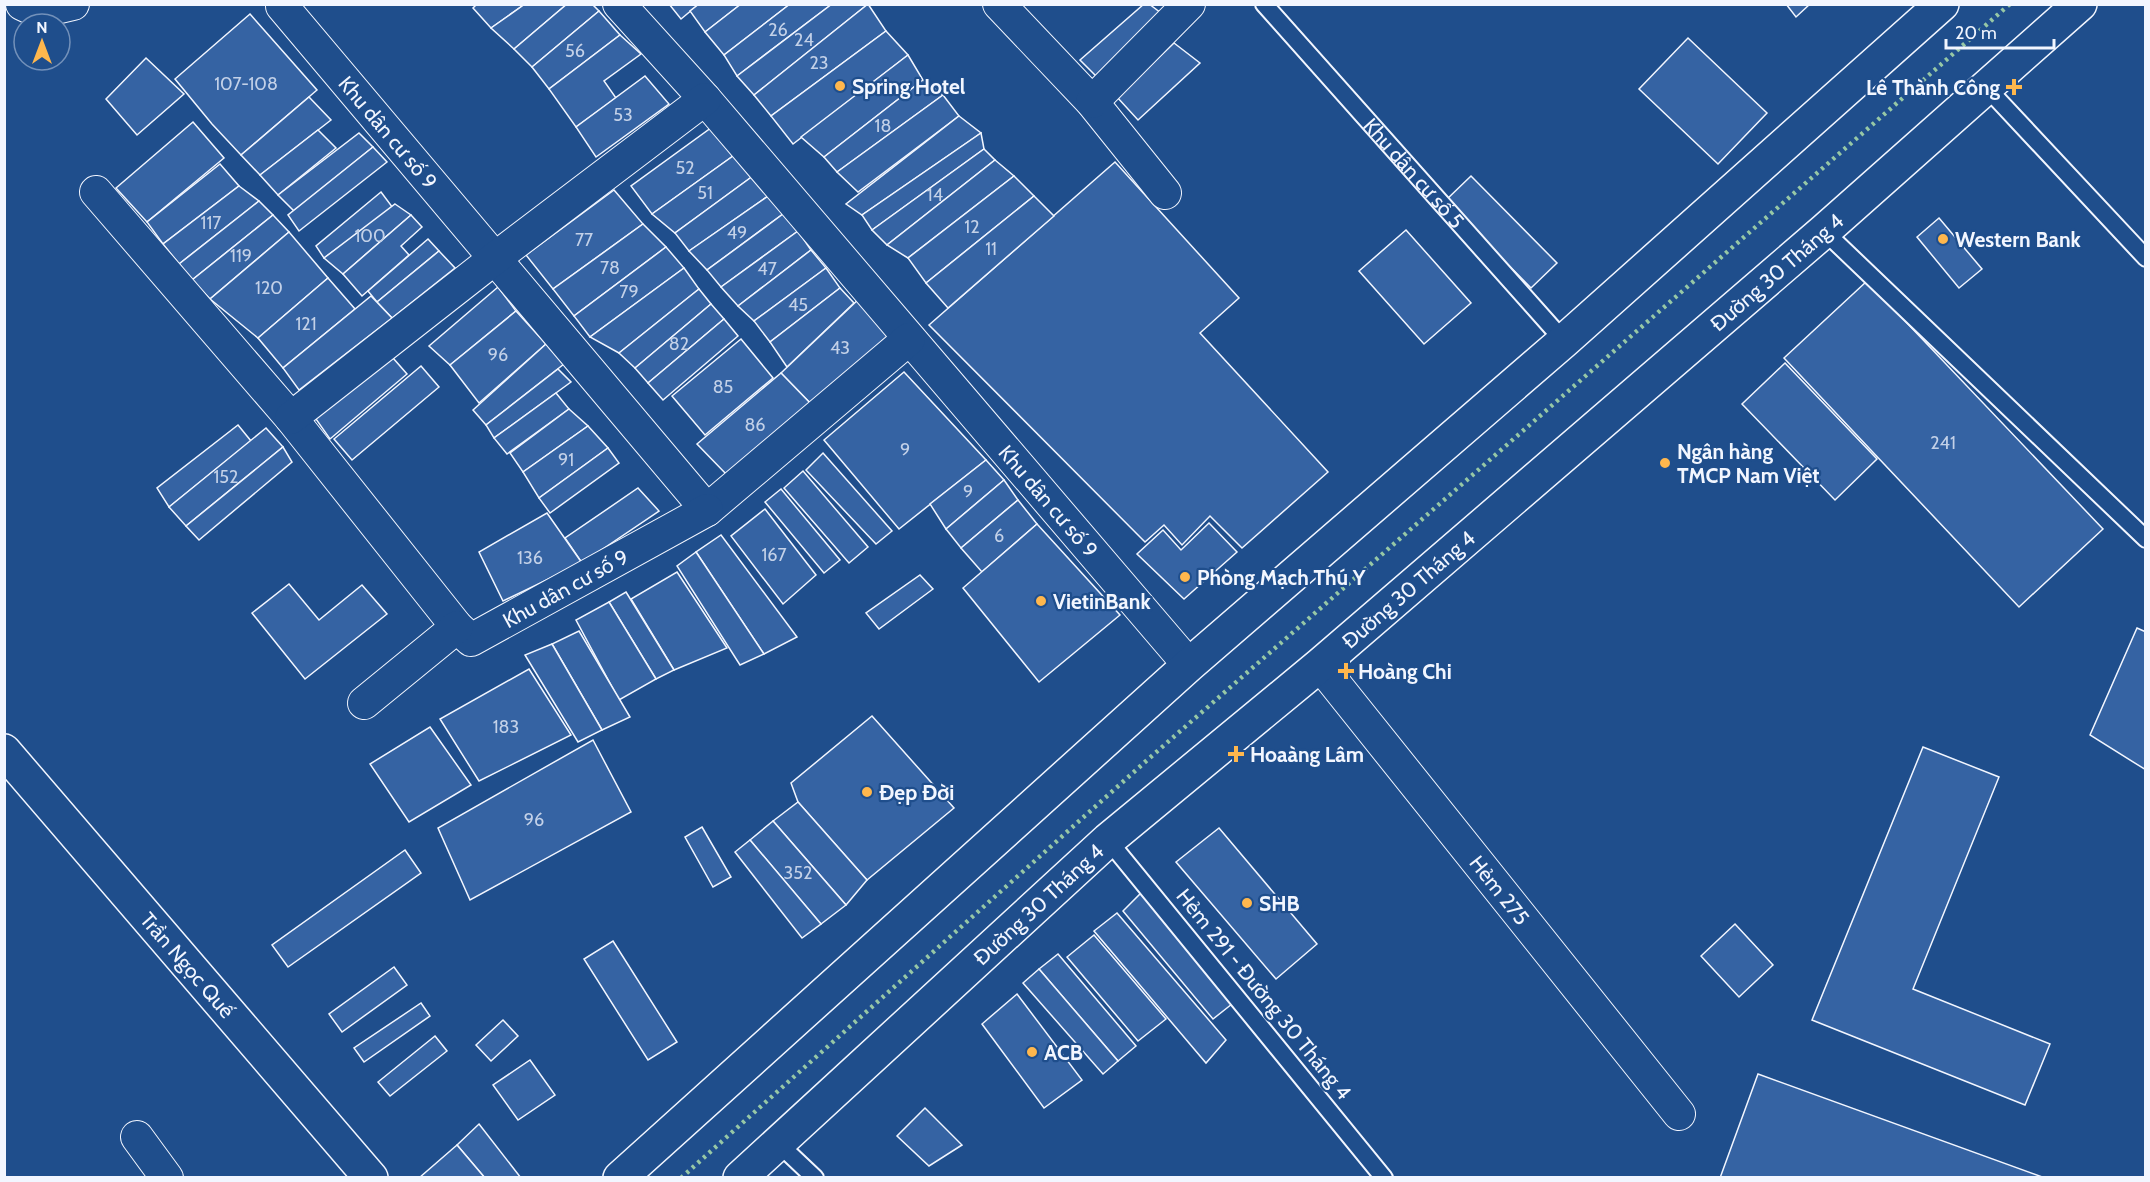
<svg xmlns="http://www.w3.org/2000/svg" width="2150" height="1182" font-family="Cabin,sans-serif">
<rect width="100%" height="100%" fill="#1f4e8c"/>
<g fill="#3563a3" stroke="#f2f6ff" stroke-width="1.5">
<polygon points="525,4 491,28 473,8 477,4"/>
<polygon points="525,4 567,4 514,49 491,28"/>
<polygon points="567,4 592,4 599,11 532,67 514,49"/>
<polygon points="669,4 699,4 681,19"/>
<polygon points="699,4 741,4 705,32 690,11"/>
<polygon points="741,4 790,4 724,55 705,32"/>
<polygon points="790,4 832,4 737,76 724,55"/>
<polygon points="832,4 868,4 754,95 737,76"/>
<polygon points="868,4 886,31 771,116 754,95"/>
<polygon points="1144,4 1149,4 1169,19 1103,83 1080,60"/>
<polygon points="1786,4 1810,4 1796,17"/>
<polygon points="599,11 620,35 549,89 532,67"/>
<polygon points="250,14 317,90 241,155 212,124 175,79"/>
<polygon points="886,31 908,55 793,144 771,116"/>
<polygon points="620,35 641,54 604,81 616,98 576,127 549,89"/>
<polygon points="1688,38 1767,113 1718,164 1639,89"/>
<polygon points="1174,43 1200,63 1138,120 1117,97"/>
<polygon points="908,55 923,80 824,157 801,137"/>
<polygon points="146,58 184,94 137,135 106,99"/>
<polygon points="645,76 669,104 596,157 576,127"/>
<polygon points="923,80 943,95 837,172 824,157"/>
<polygon points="943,95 959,116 858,192 837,172"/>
<polygon points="309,97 331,120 260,175 241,155"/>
<polygon points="959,116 981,133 862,215 846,204"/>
<polygon points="193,122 224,158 147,222 116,188"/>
<polygon points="715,125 740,151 652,214 631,186"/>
<polygon points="318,130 336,148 278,195 260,175"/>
<polygon points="359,133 373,147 294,211 278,195"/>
<polygon points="981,133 984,149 872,230 862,215"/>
<polygon points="373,147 387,162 299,231 288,215"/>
<polygon points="984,149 995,160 887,245 872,230"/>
<polygon points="740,151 757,173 675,233 652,214"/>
<polygon points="995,160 1014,176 908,258 887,245"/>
<polygon points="1115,162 1239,298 1200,333 1328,472 1242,548 1210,516 1182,545 1164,525 1145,542 929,325"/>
<polygon points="220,164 239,186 163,244 147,222"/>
<polygon points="757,173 771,194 689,251 675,233"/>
<polygon points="1014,176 1034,196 926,283 908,258"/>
<polygon points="1471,176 1557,263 1531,288 1445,201"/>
<polygon points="239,186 259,201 179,264 163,244"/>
<polygon points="614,190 643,224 553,289 526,255"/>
<polygon points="381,192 393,208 324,258 316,246"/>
<polygon points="771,194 783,214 707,270 689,251"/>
<polygon points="1034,196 1054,216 948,308 926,283"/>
<polygon points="259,201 273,215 192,280 179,264"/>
<polygon points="395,204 411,215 343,274 324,258"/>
<polygon points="783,214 798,231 721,287 707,270"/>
<polygon points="273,215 289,232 210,299 192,280"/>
<polygon points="411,215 422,227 401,246 409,255 362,296 343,274"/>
<polygon points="1939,218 1982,269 1959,288 1917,237"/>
<polygon points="643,224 666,247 574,316 553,289"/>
<polygon points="1406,230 1471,303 1424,344 1359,271"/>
<polygon points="798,231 811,250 738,306 721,287"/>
<polygon points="289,232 328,278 258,338 210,299"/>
<polygon points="428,239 439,251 377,302 368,291"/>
<polygon points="666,247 684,268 590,337 574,316"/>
<polygon points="811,250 826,268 754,321 738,306"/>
<polygon points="439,251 455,268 392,318 377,302"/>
<polygon points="684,268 699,289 619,353 590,337"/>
<polygon points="826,268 840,288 770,342 754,321"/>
<polygon points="328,278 355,309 283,368 258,338"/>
<polygon points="1867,281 2103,529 2019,607 1784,358"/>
<polygon points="498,287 516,311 450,365 429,346"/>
<polygon points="840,288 854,303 787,367 770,342"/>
<polygon points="699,289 711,304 635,368 619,353"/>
<polygon points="371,296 392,318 299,390 283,368"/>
<polygon points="862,296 894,330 813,406 781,373"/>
<polygon points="711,304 724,319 648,383 635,368"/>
<polygon points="516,311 546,344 479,403 450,365"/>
<polygon points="724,319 738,336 663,400 648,383"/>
<polygon points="741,339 773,378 705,435 672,396"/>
<polygon points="546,344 564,364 486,425 473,410"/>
<polygon points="386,350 407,374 330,439 311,412"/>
<polygon points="1785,363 1877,459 1835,500 1742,404"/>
<polygon points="421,366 439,387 352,460 334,439"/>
<polygon points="558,369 571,382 494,438 486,425"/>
<polygon points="904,372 986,460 899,529 824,440"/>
<polygon points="781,373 813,406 728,476 697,444"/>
<polygon points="556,393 569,409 507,454 494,438"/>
<polygon points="569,409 588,426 523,472 510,453"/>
<polygon points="238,425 251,441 169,507 157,488"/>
<polygon points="588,426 608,448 539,498 523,472"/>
<polygon points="266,428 283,447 186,526 169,507"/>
<polygon points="283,447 292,462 199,540 186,526"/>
<polygon points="608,448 619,463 550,513 539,498"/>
<polygon points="823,453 892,531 876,544 806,470"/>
<polygon points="986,460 1004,480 946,529 930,504"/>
<polygon points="803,471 868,547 849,563 784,488"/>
<polygon points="1004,480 1018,500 961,548 946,529"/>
<polygon points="638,488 659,511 582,563 565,538"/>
<polygon points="781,489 840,560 824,573 765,502"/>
<polygon points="1018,500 1037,524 982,572 961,548"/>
<polygon points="765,509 816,575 783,604 731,536"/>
<polygon points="547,513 582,563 503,601 479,552"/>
<polygon points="1209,523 1237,552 1184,599 1137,554 1163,530 1181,550"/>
<polygon points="1037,524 1120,615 1039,682 963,588"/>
<polygon points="721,535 797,637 764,654 696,552"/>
<polygon points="696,552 764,654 740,665 677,566"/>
<polygon points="677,572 727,648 674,670 631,599"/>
<polygon points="920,575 933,589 879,629 866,613"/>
<polygon points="289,584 319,620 362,585 387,614 305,679 252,613"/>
<polygon points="626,592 674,670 656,679 609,602"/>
<polygon points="609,602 656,679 619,700 576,620"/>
<polygon points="2137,628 2146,632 2146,770 2090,735"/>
<polygon points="579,631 630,717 602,730 552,644"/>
<polygon points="552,644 602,730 578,742 525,655"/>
<polygon points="529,669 571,735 479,781 440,719"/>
<polygon points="872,716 954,808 867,880 798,802 791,783"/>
<polygon points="430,727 471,785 409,822 370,764"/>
<polygon points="593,740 631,812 470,900 438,828"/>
<polygon points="1923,747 1999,777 1913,989 2050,1044 2025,1105 1812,1020"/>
<polygon points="798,802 867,880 846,905 773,821"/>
<polygon points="773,821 846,905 821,924 750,840"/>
<polygon points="702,827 731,877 713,887 685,837"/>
<polygon points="1219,828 1317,944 1276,979 1176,862"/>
<polygon points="750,840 821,924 802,938 735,852"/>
<polygon points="405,850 421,873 288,967 272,945"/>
<polygon points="1143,891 1232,1004 1213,1019 1123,911"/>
<polygon points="1117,913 1226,1040 1206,1063 1094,931"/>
<polygon points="1735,924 1773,965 1739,997 1701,956"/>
<polygon points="1094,935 1166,1019 1138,1041 1067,957"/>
<polygon points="613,941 677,1042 648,1060 584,959"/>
<polygon points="1058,954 1136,1046 1118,1061 1039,969"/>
<polygon points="394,967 407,985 342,1032 329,1014"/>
<polygon points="1039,969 1118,1061 1103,1074 1023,983"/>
<polygon points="1017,994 1082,1080 1044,1108 982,1024"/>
<polygon points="421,1003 430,1016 364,1062 354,1048"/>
<polygon points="503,1020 518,1036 491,1061 476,1045"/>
<polygon points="435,1036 447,1051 390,1096 378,1082"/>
<polygon points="530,1060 555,1095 518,1120 493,1085"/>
<polygon points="1758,1074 2045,1178 1720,1178"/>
<polygon points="925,1108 962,1145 929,1166 897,1136"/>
<polygon points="479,1124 521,1178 485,1178 457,1145"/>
<polygon points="457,1145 485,1178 419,1178"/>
</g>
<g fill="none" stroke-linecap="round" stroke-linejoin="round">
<defs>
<g id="service">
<path id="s1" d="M1264,4L1564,341"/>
<polyline points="1987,88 2146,258"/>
<polyline points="1824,231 2146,539"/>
<polyline points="1108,840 1384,1178"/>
<polyline points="778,1143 815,1178"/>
</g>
<g id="minor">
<polyline points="22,4 39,12 73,4"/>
<path id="s2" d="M619,4L705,99L1189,665"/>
<polyline points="999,4 1092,102 1165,193"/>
<path id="s3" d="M282,6L707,510L909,339"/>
<polyline points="1092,102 1189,4"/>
<path id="s4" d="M96,192L291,418L457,627L471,640L707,510"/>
<polyline points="291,418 494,259 705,99"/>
<path id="s5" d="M1320,665L1679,1114"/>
<polyline points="364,703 457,627"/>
<polyline points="137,1137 167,1178"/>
</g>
<g id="tertiary">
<path id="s6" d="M4,751L371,1178"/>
</g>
<g id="primary">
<polyline points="620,1178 1189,665 1564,341 1942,4"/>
<path id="s7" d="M740,1178L1108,840L1320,665L1824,231L2080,4"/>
</g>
</defs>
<use href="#service" stroke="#f2f6ff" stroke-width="20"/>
<use href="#minor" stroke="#f2f6ff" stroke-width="34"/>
<use href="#tertiary" stroke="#f2f6ff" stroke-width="36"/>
<use href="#primary" stroke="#f2f6ff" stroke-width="36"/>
<use href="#service" stroke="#1f4e8c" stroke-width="16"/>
<use href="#minor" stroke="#1f4e8c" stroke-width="32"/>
<use href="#tertiary" stroke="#1f4e8c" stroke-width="33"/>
<use href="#primary" stroke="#1f4e8c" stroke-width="33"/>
<polyline stroke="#97c8a6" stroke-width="4.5" stroke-dasharray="3 4.5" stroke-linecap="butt" points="681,1178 1145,762 2010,4"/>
</g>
<g fill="#ffb74d" stroke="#1f4e8c" stroke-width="2">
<circle cx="840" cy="86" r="6"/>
<path d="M2011 78h6v6h6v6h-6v6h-6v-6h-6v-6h6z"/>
<circle cx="1943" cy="239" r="6"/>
<circle cx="1665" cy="463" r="6"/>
<circle cx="1185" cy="577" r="6"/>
<circle cx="1041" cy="601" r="6"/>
<path d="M1343 662h6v6h6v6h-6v6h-6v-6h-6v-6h6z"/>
<path d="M1233 745h6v6h6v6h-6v6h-6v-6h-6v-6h6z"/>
<circle cx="867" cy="792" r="6"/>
<circle cx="1247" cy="903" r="6"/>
<circle cx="1032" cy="1052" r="6"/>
</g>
<g text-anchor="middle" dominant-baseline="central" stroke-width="4.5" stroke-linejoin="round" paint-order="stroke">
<g font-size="18" fill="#c3d1e8">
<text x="778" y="30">26</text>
<text x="804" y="40">24</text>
<text x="575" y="51">56</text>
<text x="819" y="63">23</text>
<text x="246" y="84">107-108</text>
<text x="623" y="115">53</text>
<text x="883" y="126">18</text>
<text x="685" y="168">52</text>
<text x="705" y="193">51</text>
<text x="935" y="195">14</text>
<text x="211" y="223">117</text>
<text x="972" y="227">12</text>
<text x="737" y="233">49</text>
<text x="370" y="236">100</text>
<text x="584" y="240">77</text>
<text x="991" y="249">11</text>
<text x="241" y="256">119</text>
<text x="610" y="268">78</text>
<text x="767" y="269">47</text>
<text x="269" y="288">120</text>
<text x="629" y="292">79</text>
<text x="798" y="305">45</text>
<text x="306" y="324">121</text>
<text x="679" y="344">82</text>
<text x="840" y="348">43</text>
<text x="498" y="355">96</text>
<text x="723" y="387">85</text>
<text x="755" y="425">86</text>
<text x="1943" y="443">241</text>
<text x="905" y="450">9</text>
<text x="566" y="460">91</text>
<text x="226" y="477">152</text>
<text x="968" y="492">9</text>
<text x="999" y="536">6</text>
<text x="774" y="555">167</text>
<text x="530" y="558">136</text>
<text x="506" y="727">183</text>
<text x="534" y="820">96</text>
<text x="798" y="873">352</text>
</g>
<g font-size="21" font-weight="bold" fill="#f2f6ff" stroke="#1f4e8c" text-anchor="start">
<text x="852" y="86">Spring Hotel</text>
<text x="2000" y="87" text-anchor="end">Lê Thành Công</text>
<text x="1955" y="239">Western Bank</text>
<text x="1677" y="451">Ngân hàng<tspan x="1677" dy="24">TMCP Nam Việt</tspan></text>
<text x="1197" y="577">Phòng Mạch Thú Y</text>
<text x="1053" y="601">VietinBank</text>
<text x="1358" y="671">Hoàng Chi</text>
<text x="1250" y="754">Hoaàng Lâm</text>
<text x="879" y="792">Đẹp Đời</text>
<text x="1259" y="903">SHB</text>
<text x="1044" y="1052">ACB</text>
</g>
<g font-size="21" fill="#f2f6ff" stroke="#1f4e8c">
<text stroke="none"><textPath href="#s3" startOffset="165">Khu dân cư số 9</textPath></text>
<text stroke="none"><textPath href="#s1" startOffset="226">Khu dân cư số 5</textPath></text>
<text stroke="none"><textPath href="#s7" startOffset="1377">Đường 30 Tháng 4</textPath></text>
<text stroke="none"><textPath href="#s2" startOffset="657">Khu dân cư số 9</textPath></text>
<text stroke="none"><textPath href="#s4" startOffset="692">Khu dân cư số 9</textPath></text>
<text stroke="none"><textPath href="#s7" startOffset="891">Đường 30 Tháng 4</textPath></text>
<text stroke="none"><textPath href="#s5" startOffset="288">Hẻm 275</textPath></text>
<text stroke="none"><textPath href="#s7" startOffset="405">Đường 30 Tháng 4</textPath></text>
<text stroke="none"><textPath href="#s6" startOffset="282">Trần Ngọc Quế</textPath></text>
<text transform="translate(1264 994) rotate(51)">Hẻm 291 - Đường 30 Tháng 4</text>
</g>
</g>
<rect width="2150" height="1182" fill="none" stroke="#f2f6ff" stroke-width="12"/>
<g transform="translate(42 42)"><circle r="28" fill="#1f4e8c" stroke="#7391ba" stroke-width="1.5"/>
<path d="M0-4.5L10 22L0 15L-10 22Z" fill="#ffb74d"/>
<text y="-9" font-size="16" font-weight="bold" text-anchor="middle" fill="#f2f6ff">N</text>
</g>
<path d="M1946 39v9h108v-9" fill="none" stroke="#f2f6ff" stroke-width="3"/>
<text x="1955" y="39" font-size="18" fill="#f2f6ff" stroke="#1f4e8c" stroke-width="4.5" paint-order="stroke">20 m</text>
</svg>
